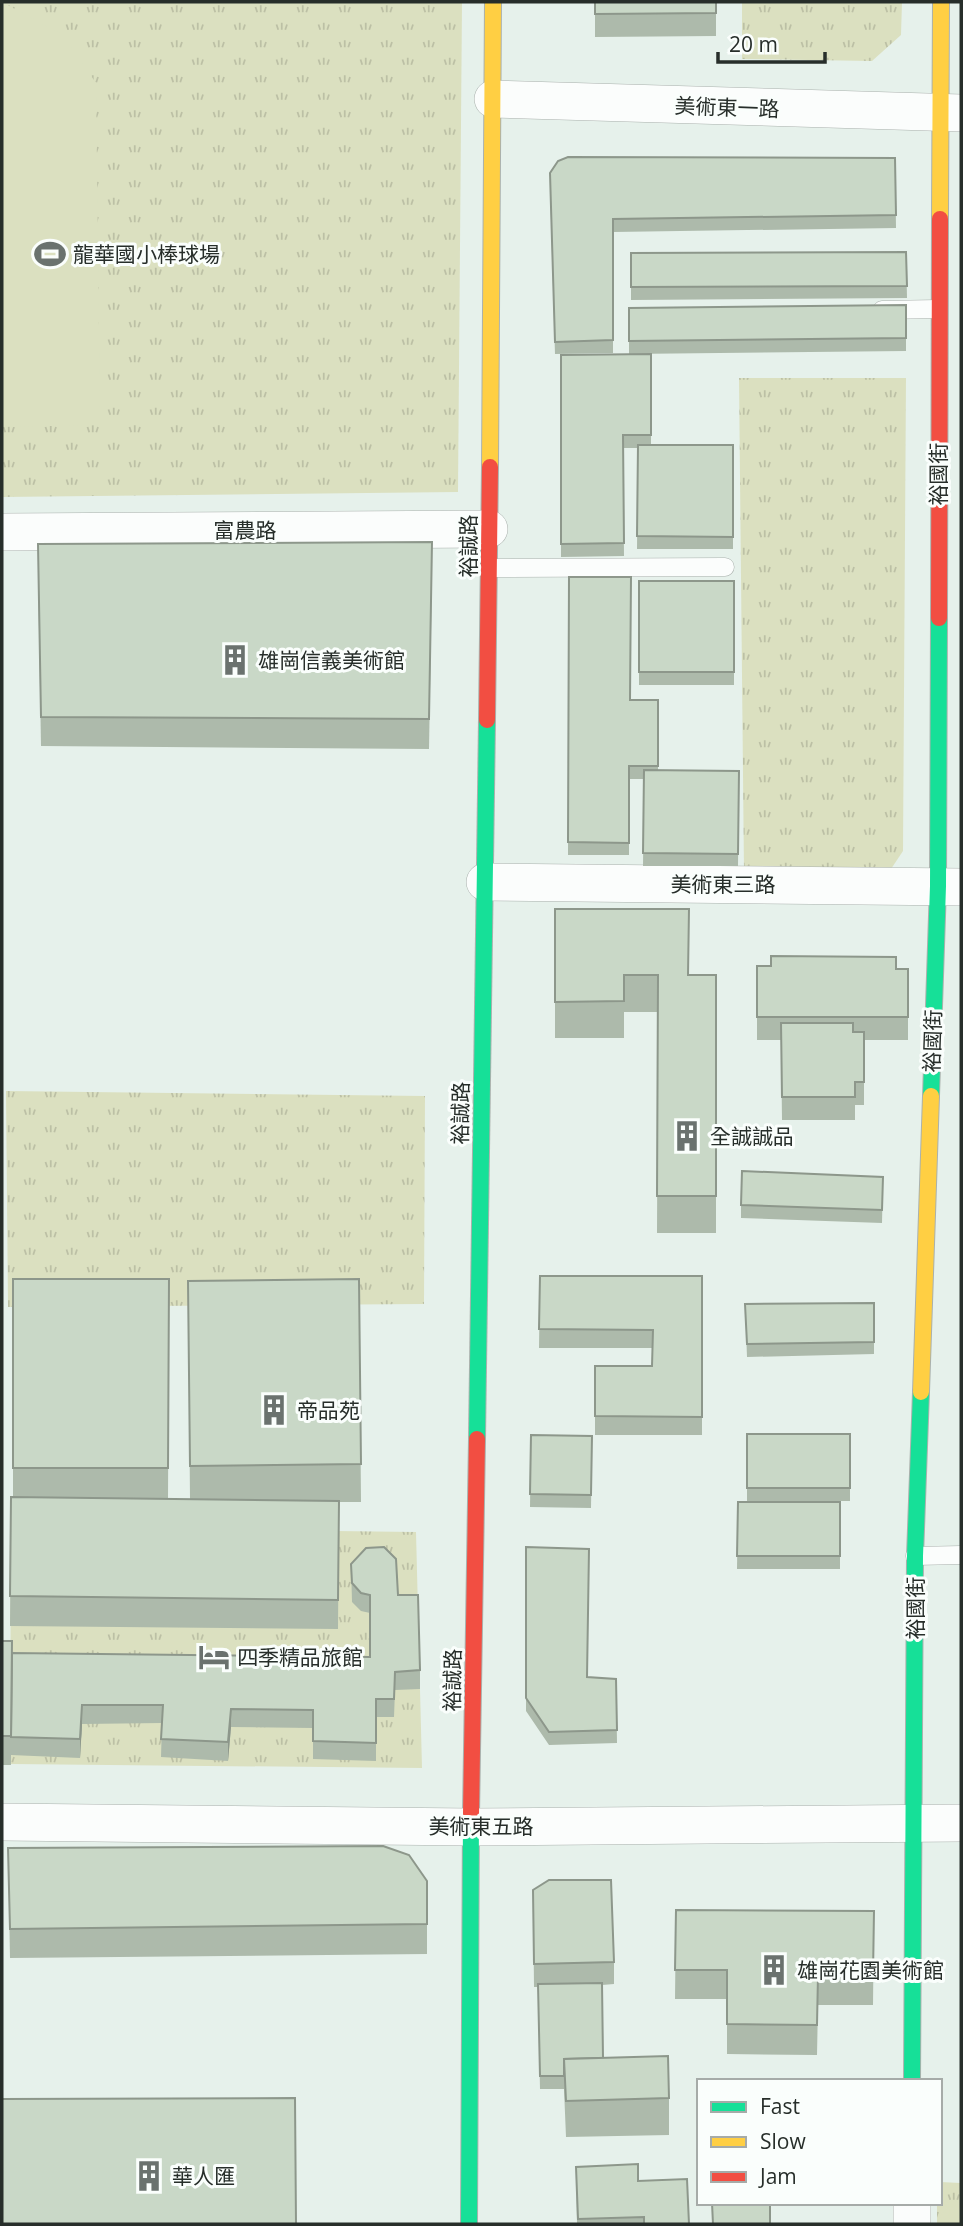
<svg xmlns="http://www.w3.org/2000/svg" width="963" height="2226" font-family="'Open Sans','Noto Sans TC',sans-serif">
<defs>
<pattern id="grass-tufts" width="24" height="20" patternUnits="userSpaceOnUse" patternTransform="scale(1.75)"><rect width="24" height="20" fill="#dbe0c0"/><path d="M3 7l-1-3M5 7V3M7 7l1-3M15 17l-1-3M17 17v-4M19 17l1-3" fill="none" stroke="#bcc0a5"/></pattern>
</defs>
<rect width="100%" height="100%" fill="#e6f1eb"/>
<g fill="url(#grass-tufts)">
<polygon points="2,2 462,2 458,492 2,497"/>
<polygon points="742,2 902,2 901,35 872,61 742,59"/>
<polygon points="739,378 906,378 903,851 889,872 744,873"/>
<polygon points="6,1091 425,1096 424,1304 8,1307"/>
<polygon points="11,1527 416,1532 422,1768 10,1764"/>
<polygon points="940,2182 961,2183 961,2224 937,2224 937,2203 940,2203"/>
</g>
<polygon fill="#dbe0c0" points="2,2 63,35 96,83 100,425 2,427"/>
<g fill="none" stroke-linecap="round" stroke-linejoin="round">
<defs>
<g id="lane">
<polyline points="882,310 938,309"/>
<polyline points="489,568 725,567"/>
<polyline points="915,1556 961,1555"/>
</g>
<g id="street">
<polyline points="493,99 961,113"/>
<polyline points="2,532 489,529"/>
<polyline points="485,882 961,887"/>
<polyline points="2,1822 471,1827 961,1823"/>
<polyline points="912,2224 912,2203"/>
</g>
<g id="fast">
<polyline points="931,1096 938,886 939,618"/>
<polyline points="477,1439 487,720"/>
<polyline points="912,2081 915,1556 921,1392"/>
<polyline points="469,2224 471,1814"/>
</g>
<g id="slow">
<polyline points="940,219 941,2"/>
<polyline points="490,467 493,2"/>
<polyline points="921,1392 931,1096"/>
</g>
<g id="jam">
<polyline points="939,618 940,219"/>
<polyline points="487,720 490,467"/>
<polyline points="471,1814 477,1439"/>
</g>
</defs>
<use href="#lane" stroke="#aab1ad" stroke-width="19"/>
<use href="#street" stroke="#aab1ad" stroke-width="38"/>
<use href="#fast" stroke="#aab1ad" stroke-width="18"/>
<use href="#slow" stroke="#aab1ad" stroke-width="18"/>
<use href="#jam" stroke="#aab1ad" stroke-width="18"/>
<use href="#lane" stroke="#fbfdfc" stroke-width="18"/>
<use href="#street" stroke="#fbfdfc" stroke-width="37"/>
<use href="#fast" stroke="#16e098" stroke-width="16"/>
<use href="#slow" stroke="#ffcf43" stroke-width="16"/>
<use href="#jam" stroke="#f24e42" stroke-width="16"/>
</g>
<g fill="#adbaab">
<polygon points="716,2 716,36 595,37 595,14"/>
<polygon points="895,158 896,228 613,232 613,353 555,354 550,186"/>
<polygon points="906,252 907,298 631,300 631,253"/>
<polygon points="906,305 906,351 629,354 629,308"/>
<polygon points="651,354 651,445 733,445 733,549 637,549 638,448 623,448 624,556 561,557 561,355"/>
<polygon points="432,571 429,749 41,746 38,574"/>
<polygon points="569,577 630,700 658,700 658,770 739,771 738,866 643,866 644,779 629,779 629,855 568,855"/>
<rect x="639" y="581" width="95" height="104"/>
<polygon points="555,909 688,975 716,975 716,1233 657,1233 658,1012 624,1012 624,1038 555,1038"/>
<polygon points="757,966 908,969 908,1040 864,1040 864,1105 855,1105 855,1120 782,1120 781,1040 757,1040"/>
<polygon points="883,1177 882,1223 741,1218 741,1205"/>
<polygon points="540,1276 702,1276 702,1435 595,1435 595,1366 652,1366 652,1348 539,1348"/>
<polygon points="13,1279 169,1279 168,1499 190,1499 188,1281 359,1279 361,1502 339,1502 338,1629 10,1626 11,1497 13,1497"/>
<polygon points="874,1303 874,1354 747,1357 745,1304"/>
<rect x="747" y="1434" width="103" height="67"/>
<polygon points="531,1435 592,1436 591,1508 530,1507"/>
<polygon points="738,1502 840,1502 840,1569 737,1569"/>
<polygon points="526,1547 587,1677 616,1679 617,1743 549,1745 526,1711"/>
<polygon points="351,1564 398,1595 420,1670 420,1689 395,1690 394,1717 376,1717 376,1761 313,1759 313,1728 231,1727 228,1761 161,1757 162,1723 82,1724 80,1758 11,1755 11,1722 11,1765 2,1765 2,1641 12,1653 370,1657 370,1613 361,1611 352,1602"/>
<polygon points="8,1848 427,1881 427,1954 10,1958"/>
<polygon points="533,1890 614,1962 614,1984 602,1985 603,2058 669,2098 669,2135 566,2137 564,2089 540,2089 538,1987 534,1987"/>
<polygon points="676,1910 874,1911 873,2005 818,2005 817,2055 727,2054 727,1999 675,1999"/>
<polygon points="576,2167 638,2181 689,2224 577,2224"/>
</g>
<g fill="#8d978b">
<polygon points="82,1705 82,1724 80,1758 80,1739"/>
<polygon points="231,1709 231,1727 228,1761 228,1742"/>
</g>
<g fill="#c9d8c7" stroke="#8d978b" stroke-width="2">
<polygon points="595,2 716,2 716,13 595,14"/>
<polygon points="568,157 895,158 896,215 613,219 613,340 555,342 550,173 558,161"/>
<polygon points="906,252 907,286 631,287 631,253"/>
<polygon points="906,305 906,338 629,341 629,308"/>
<polygon points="651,354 651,435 623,435 624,543 561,544 561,355"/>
<polygon points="638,445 733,445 733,537 637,536"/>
<polygon points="432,542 429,719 41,717 38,544"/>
<polygon points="569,577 631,577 630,700 658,700 658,766 629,766 629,843 568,842"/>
<rect x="639" y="581" width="95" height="91"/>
<polygon points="644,770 739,771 738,854 643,853"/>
<polygon points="555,909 689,909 688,975 716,975 716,1196 657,1196 658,975 624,975 624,1001 555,1002"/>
<polygon points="771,956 896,957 896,969 908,969 908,1017 757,1017 757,966 771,966"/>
<polygon points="781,1023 853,1023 853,1032 864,1032 864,1082 855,1082 855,1097 782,1097"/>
<polygon points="742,1171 883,1177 882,1210 741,1205"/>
<polygon points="540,1276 702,1276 702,1417 595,1416 595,1366 652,1366 653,1330 539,1329"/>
<polygon points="13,1279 169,1279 168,1468 13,1468"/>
<polygon points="359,1279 361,1464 190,1466 188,1281"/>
<polygon points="874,1303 874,1342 747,1344 745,1304"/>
<rect x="747" y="1434" width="103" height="54"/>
<polygon points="531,1435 592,1436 591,1495 530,1494"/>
<polygon points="11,1497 339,1501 338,1600 10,1596"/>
<polygon points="738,1502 840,1502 840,1556 737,1556"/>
<polygon points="384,1547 396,1559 398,1595 418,1595 420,1670 395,1672 394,1699 376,1699 376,1743 313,1741 313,1710 231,1709 228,1742 161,1739 163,1705 82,1705 80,1739 11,1737 12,1653 370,1657 370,1595 361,1593 352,1583 351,1564 366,1548"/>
<polygon points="526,1547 589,1549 587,1677 616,1679 617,1730 549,1732 526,1698"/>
<polygon points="2,1641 12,1641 11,1736 2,1736"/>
<polygon points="383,1846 409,1855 427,1881 427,1924 10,1929 8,1848"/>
<polygon points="549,1880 611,1880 614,1962 534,1964 533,1890"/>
<polygon points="676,1910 874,1911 873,1975 818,1975 817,2025 727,2024 727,1970 675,1970"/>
<polygon points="602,1983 603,2058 564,2059 564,2076 540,2076 538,1984"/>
<polygon points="668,2056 669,2098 566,2101 564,2059"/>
<polygon points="295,2098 296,2224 2,2224 2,2099"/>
<polygon points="638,2164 638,2181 687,2179 689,2224 644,2224 644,2217 578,2219 576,2167"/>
<polygon points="712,2203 770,2203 770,2224 713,2224"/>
</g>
<defs>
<symbol id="stadium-bare" viewBox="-9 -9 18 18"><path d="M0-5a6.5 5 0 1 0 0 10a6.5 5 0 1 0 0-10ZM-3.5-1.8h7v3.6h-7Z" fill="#6a726e" stroke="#fafefc" stroke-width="2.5" paint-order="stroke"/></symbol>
<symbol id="building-bare" viewBox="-9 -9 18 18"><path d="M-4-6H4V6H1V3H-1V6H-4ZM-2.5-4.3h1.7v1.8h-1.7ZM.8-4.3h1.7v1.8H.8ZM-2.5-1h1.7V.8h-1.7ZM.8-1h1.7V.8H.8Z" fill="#6a726e" stroke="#fafefc" stroke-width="2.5" paint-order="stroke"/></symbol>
<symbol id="hotel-bare" viewBox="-9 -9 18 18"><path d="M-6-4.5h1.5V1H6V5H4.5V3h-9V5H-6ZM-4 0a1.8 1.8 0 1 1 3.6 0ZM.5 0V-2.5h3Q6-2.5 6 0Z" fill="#6a726e" stroke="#fafefc" stroke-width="2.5" paint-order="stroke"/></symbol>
</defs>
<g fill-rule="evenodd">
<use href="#stadium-bare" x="28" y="232" width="44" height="44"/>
<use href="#building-bare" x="213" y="638" width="44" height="44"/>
<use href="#building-bare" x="665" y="1114" width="44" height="44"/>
<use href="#building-bare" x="252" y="1388" width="44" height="44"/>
<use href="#hotel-bare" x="192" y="1635" width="44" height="44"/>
<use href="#building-bare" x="752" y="1948" width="44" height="44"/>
<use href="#building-bare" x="127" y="2154" width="44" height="44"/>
</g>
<g text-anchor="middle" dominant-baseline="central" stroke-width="6" stroke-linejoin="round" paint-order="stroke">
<g font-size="21" fill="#272e2a" stroke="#fafefc">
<text transform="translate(727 107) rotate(2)">美術東一路</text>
<text transform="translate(938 474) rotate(-90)">裕國街</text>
<text x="245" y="530">富農路</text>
<text transform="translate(468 546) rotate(-90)">裕誠路</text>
<text x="723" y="884">美術東三路</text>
<text transform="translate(932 1041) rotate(-88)">裕國街</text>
<text transform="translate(460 1113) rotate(-89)">裕誠路</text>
<text transform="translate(915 1608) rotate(-90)">裕國街</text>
<text transform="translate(452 1680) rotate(-89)">裕誠路</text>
<text x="481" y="1826">美術東五路</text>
</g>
<g font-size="21" fill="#272e2a" stroke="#fafefc" text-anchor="start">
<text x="73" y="254">龍華國小棒球場</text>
<text x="258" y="660">雄崗信義美術館</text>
<text x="710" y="1136">全誠誠品</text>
<text x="297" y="1410">帝品苑</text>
<text x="237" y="1657">四季精品旅館</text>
<text x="797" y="1970">雄崗花園美術館</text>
<text x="172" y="2176">華人匯</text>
</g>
</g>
<rect width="963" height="2226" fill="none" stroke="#272e2a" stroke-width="7"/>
<rect x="697" y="2079" width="245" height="126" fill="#fafefc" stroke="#a6aba8" stroke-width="2"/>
<rect x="711" y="2102" width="35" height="10" fill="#16e098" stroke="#a6aba8" stroke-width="2"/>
<text x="760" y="2114" font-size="21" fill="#272e2a">Fast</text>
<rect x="711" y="2137" width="35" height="10" fill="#ffcf43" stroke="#a6aba8" stroke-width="2"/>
<text x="760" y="2149" font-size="21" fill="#272e2a">Slow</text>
<rect x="711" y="2172" width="35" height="10" fill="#f24e42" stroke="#a6aba8" stroke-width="2"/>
<text x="760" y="2184" font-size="21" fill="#272e2a">Jam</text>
<path d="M718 52v10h107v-10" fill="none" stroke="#272e2a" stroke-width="3.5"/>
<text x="729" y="52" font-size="21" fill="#272e2a" stroke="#fafefc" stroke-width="5" paint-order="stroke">20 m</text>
</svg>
